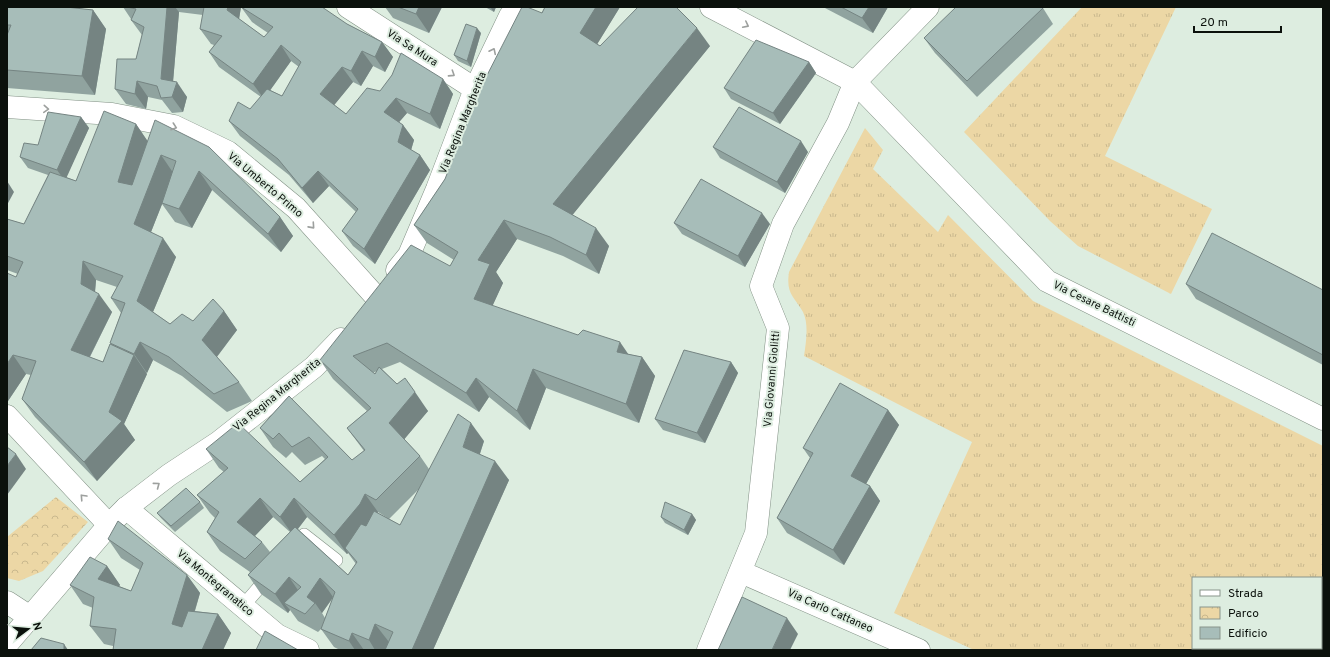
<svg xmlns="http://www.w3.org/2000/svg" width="1330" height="657" font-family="Overpass,sans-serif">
<defs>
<pattern id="grass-tufts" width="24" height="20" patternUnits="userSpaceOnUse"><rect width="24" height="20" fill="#ecd7a5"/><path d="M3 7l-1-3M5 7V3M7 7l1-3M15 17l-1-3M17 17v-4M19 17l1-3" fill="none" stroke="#c9b88d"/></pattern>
<pattern id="park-crowns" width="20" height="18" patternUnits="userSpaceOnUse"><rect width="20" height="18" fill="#ecd7a5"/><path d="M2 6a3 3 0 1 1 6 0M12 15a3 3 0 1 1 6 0" fill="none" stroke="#c9b88d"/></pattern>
</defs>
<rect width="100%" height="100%" fill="#ddede0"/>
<g fill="url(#grass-tufts)">
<polygon points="1082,7 1176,7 1105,156 1212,209 1171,294 1078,246 1050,221 964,132"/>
<path d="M865,128L883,150L873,169L938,232L948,215L1033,301L1323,446V650H1285L1280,648H1321V578H1193V648H1276L1275,650H974L894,613L972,442L804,356C806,343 809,324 803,312C793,295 786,294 789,272Z"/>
</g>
<polygon fill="url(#park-crowns)" points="56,497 88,522 43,571 19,581 7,578 7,537"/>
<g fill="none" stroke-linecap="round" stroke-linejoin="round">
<defs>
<g id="lane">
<polyline points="294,546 304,535 336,560"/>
<polyline points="243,606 269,576"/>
</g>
<g id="street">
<polyline points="348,7 475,89"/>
<polyline points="711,7 855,82 1047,281 1323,419"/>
<polyline points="7,107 112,114 174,126 228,152 296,208 376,297"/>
<polyline points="7,416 109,525"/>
<polyline points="741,572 919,650"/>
<polyline points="7,602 30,617"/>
<polyline points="708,650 756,533 778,328 761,286 783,224 838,123 855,82 928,7"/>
</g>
<g id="secondary">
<polyline points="397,270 409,255 437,189 475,89 510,16 517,7"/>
<polyline points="126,508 277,635 308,650"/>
<polyline points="7,644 109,525 126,508 169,475 219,442 314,367 341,339"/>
</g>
</defs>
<use href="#lane" stroke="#819084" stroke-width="14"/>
<use href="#street" stroke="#819084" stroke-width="23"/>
<use href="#secondary" stroke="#819084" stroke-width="23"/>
<use href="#lane" stroke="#fff" stroke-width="13"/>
<use href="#street" stroke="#fff" stroke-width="22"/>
<use href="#secondary" stroke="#fff" stroke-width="22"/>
</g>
<g fill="#90a39f" fill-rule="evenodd">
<polygon points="7,7 75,7 75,8 93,10 106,29 95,95 7,88"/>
<path d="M123,7H241L239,19L264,37L268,33L252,22L241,7L347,24L382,42L393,57L385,72L373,66L361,86L353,82L334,105L346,114L380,91L443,79L453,94L440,129L407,113L399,122L403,125L414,140L411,150L420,155L430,170L375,264L353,246L342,231L356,212L329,186L313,203L289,175L240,136L229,121L250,109L261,97L219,67L209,52L214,45L211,44L200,29L203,15L179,12L173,81L187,97L183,112L172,113L162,100L148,97L146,109L126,104L115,89L136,59L142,35L131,20V19ZM291,61L299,67L282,96L270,90Z"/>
<polygon points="385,7 442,7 429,33 393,18"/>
<polygon points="485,7 496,7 494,12"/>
<path d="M545,7H620L597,44L600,46H710L572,215L609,246L599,274L563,256L517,239L496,272L503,283L492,306L628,354L642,357L655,376L639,423L546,388L530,430L489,397L479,412L400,362L382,369L397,384L428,411L404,439L420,456L429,469L484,441L480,454L509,480L433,650H340L334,647L321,629L318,632L298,621L290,610L288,613L261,594L248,575L250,572L220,551L207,532L215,518L210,513L197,495L224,472L219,468L206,449L300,482L325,459L322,456L305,465L292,452L286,458L273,447L260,428L289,396L352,460L364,451L347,428L367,411L333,379L320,360L450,266L454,260L427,243L414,225L445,179ZM377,371L375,374L373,373ZM419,489L400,525L378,513V512L389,519ZM273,517L290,532L270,552L262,542L255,536ZM307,517L347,554L348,553L356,564L348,575L298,529ZM333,598L325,618L322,613Z"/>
<polygon points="823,7 888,7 873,33"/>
<polygon points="1043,8 1053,24 977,97 935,53 924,38"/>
<polygon points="481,33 471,67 458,61 454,55"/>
<polygon points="809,62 816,73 780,124 731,99 724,88"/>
<path d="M81,117L89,128L66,177L76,181L136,124L147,141L280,217L293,236L281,252L212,190L192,228L175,222L162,204L151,232L176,257L153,312L170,324L193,321L224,311L237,330L217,357L239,382L252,401L227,412L182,376L153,360L147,373L145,372L147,374L124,424L135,440L97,481L35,417L22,399L31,375L26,374L8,401L16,277L18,274L7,270V219L24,224L48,175L28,168L20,157L38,145ZM96,280L117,287L111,298L121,313L110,343L111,344L103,362L90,357L112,312L95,292Z"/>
<polygon points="713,147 808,152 785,193 720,158"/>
<polygon points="674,223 770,224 745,267 682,234"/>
<polygon points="1186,284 1323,290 1323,365 1196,299"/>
<polygon points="731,362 738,373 705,443 663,430 655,419"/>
<polygon points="888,410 899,425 866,484 870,486 880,501 844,565 787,533 777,518 810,458 803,448"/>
<polygon points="200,502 204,508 175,532 161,518 157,513"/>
<polygon points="692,514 696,520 688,535 665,523 661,517"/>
<polygon points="108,539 187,575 200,593 195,611 218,614 231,633 223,650 113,650 113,646 104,644 90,626 93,608 83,604 70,585 107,566 120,585 119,586 131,591 140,570 121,558"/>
</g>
<g fill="#758482">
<polygon points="167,7 175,7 179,12 172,94 161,79"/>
<polygon points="228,7 241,7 238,25 227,10"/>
<polygon points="419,7 442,7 429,33 416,14"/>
<polygon points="490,7 496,7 494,12"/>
<polygon points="596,7 620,7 593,51 580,33"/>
<polygon points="869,7 888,7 873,33 862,18"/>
<polygon points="93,10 106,29 95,95 82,76"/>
<polygon points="477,28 481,33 471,67 467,61"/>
<polygon points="697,28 710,46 566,223 553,204"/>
<polygon points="382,42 393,57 385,72 375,57"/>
<polygon points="281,45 291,61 264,99 253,84"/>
<polygon points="362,51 373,66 361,86 351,71"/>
<polygon points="809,62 816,73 780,124 773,113"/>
<polygon points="342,67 353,82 331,109 320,94"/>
<polygon points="443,79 453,94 440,129 430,114"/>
<polygon points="137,81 148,97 146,109 135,94"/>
<polygon points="177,82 187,97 183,112 172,97"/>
<polygon points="396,98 407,113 394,128 384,112"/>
<polygon points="81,117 89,128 65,181 57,170"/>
<polygon points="136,124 149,143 131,201 118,182"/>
<polygon points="403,125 414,140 409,157 398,142"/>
<polygon points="801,141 808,152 785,193 777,182"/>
<polygon points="161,155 174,174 147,242 134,224"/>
<polygon points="420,155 430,170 375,264 364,249"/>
<polygon points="199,171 212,190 192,228 179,209"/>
<polygon points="318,171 329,186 313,203 302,188"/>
<polygon points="7,181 14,192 7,205"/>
<polygon points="762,213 770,224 745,267 738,256"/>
<polygon points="280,217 293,236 281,252 268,234"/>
<polygon points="504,220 517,239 496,272 503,283 487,318 474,299 478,260"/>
<polygon points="596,228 609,246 599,274 586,255"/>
<polygon points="163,238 176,257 150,319 137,301"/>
<polygon points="83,261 96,280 94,303 81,284"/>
<polygon points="99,294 112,312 84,368 71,350"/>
<polygon points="224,311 237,330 215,359 202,340"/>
<polygon points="140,342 153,360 147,373 134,354"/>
<polygon points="620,342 633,361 617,352"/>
<polygon points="13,355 26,374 8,401 7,400 7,364"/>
<polygon points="134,355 147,374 124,424 135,440 97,481 84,462 109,412"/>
<polygon points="642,357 655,376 639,423 626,404"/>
<polygon points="731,362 738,373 705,443 697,433"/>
<polygon points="533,369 546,388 530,430 517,411"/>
<polygon points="476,378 489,397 479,412 466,393"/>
<polygon points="415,392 428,411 402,442 389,423"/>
<polygon points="888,410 899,425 862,491 851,476"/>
<polygon points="471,423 484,441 476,465 463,447"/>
<polygon points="16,454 26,469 7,495 7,466"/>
<polygon points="495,461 509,480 433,650 412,650"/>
<polygon points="870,486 880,501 844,565 833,550"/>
<polygon points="365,494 378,512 373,523 345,548 348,553 347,554 334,535"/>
<polygon points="260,498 273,517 250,541 237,522"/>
<polygon points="294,498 307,517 293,535 280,517"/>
<polygon points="692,514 696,520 688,535 684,530"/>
<polygon points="107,566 120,585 111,597 98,579"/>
<polygon points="187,575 200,593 185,643 172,624"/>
<polygon points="289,577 302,596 284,603 290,610 288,613 275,594"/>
<polygon points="320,578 333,597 322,613 315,603 307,597"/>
<polygon points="218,614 231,633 223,650 202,650"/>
<polygon points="787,618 798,634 790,650 772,650"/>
<polygon points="375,624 389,642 385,650 375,650 369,640"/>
<polygon points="352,633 364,650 355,650 349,641"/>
<polygon points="64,644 68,650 64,650"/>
</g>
<g fill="#a7bdb9" stroke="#758482">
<polygon points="7,7 66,7 93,10 82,76 7,70 7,35 11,25 7,25"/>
<polygon points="127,7 167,7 161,79 177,82 172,97 161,98 157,86 137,81 135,94 115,89 117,59 136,59 144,27 131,20 136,9"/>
<polygon points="204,7 228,7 227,10 264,37 273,27 241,7 322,7 347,24 382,42 375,57 362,51 351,71 342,67 320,94 346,114 367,88 380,91 392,75 401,53 443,79 430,114 396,98 384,112 403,125 398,142 420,155 364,249 342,231 358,209 318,171 302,188 278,159 229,121 238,102 250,109 267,89 282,96 301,62 281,45 253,84 209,52 222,36 200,29"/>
<polygon points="398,7 419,7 416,14"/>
<polygon points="522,7 527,7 542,13 545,7 596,7 580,33 600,46 638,7 676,7 697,28 553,204 596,228 586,255 550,237 504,220 478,260 490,264 474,299 578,335 583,330 620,342 617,352 642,357 626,404 533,369 517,411 476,378 466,393 387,343 353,356 375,374 379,367 397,384 405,378 415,392 389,423 420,456 376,500 365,494 360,504 334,535 294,498 280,517 260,498 237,522 262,542 245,559 207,532 219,512 197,495 228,468 206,449 238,423 300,482 328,457 309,437 292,447 279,433 273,439 260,428 289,396 352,460 365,450 347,428 371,408 320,360 411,245 450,266 458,252 414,225 445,179 482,85"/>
<polygon points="841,7 869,7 862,18"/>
<polygon points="956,7 1041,7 1043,8 967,81 924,38"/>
<polygon points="466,24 477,28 467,61 454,55"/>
<polygon points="756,40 809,62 773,113 724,88"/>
<polygon points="739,107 801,141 777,182 713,147"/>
<polygon points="104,111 136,124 118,182 132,185 155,120 209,147 280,217 268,234 199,171 179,209 162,203 176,161 161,155 134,224 163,238 137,301 170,324 182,314 193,321 213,299 224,311 202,340 239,382 214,394 169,357 140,342 134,354 110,343 125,303 111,298 123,276 83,261 81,284 99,294 71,350 103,362 110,344 134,355 109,412 122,421 84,462 22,399 36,361 13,355 7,364 7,273 16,277 23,262 7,256 7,219 24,224 50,172 76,181"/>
<polygon points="48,112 81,117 57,170 20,157 24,143 38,145"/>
<polygon points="701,179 762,213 738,256 674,223"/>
<polygon points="1212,233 1323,290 1323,355 1186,284"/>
<polygon points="684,350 731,362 697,433 655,419"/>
<polygon points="840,383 888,410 851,476 870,486 833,550 777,518 813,453 803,448"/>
<polygon points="458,414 471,423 463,447 495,461 412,650 385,650 393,632 375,624 369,640 352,633 349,641 321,629 335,592 320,578 307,597 315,603 305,614 284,603 301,587 289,577 275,594 248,575 295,527 348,575 357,562 345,548 361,524 366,526 374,511 400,525"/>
<polygon points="7,447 16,454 7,466"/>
<polygon points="186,488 200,502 171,526 157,513"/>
<polygon points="665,502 692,514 684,530 661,517"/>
<polygon points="118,521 187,575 172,624 182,627 188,611 218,614 202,650 113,650 116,629 90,626 94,597 70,585 90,557 107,566 98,579 131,591 143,563 108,539"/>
<polygon points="742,597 787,618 772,650 718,650"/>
<polygon points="265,631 298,650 256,650"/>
<polygon points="41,638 64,644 64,650 31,650"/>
</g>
<defs><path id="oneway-chevron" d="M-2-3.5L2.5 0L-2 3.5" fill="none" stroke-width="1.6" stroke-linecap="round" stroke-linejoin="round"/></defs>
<g stroke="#9da09e">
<use href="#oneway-chevron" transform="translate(746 25) rotate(27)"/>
<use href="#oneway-chevron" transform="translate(493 51) rotate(-64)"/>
<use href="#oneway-chevron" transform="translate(452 74) rotate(33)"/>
<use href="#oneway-chevron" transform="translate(46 109) rotate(4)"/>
<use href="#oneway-chevron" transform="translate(174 127) rotate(19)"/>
<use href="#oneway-chevron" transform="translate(312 226) rotate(48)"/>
<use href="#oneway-chevron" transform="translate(157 485) rotate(-37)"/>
<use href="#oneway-chevron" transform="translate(83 497) rotate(-133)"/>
</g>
<g text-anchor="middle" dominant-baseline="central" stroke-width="4" stroke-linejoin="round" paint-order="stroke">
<g font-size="11" fill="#0b110c" stroke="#ddede0">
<text transform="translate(412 48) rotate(33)">Via Sa Mura</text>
<text transform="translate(463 123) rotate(-68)">Via Regina Margherita</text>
<text transform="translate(265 185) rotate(40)">Via Umberto Primo</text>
<text transform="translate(1094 304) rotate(26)">Via Cesare Battisti</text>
<text transform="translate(772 379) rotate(-85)">Via Giovanni Giolitti</text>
<text transform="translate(277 395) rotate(-39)">Via Regina Margherita</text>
<text transform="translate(215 583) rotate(40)">Via Montegranatico</text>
<text transform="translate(830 611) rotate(24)">Via Carlo Cattaneo</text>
</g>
</g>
<rect width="1330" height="657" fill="none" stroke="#0b110c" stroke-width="16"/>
<rect x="1192" y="577" width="130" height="72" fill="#ddede0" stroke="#89958b"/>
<rect x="1200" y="590" width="20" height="6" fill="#ffffff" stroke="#89958b"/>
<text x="1228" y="597" font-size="12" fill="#0b110c">Strada</text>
<rect x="1200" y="607" width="20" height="12" fill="url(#park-crowns)" stroke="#89958b"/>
<text x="1228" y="617" font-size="12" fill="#0b110c">Parco</text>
<rect x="1200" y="627" width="20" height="12" fill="#a7bdb9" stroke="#89958b"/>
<text x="1228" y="637" font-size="12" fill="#0b110c">Edificio</text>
<g transform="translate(28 629) rotate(74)" stroke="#ddede0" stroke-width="3" paint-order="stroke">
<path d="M0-3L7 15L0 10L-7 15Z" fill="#0b110c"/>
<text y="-6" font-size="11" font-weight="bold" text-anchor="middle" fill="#0b110c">N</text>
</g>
<path d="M1194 26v6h87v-6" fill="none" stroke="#0b110c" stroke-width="2"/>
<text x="1200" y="26" font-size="12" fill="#0b110c" stroke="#ddede0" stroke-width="3" paint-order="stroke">20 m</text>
</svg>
